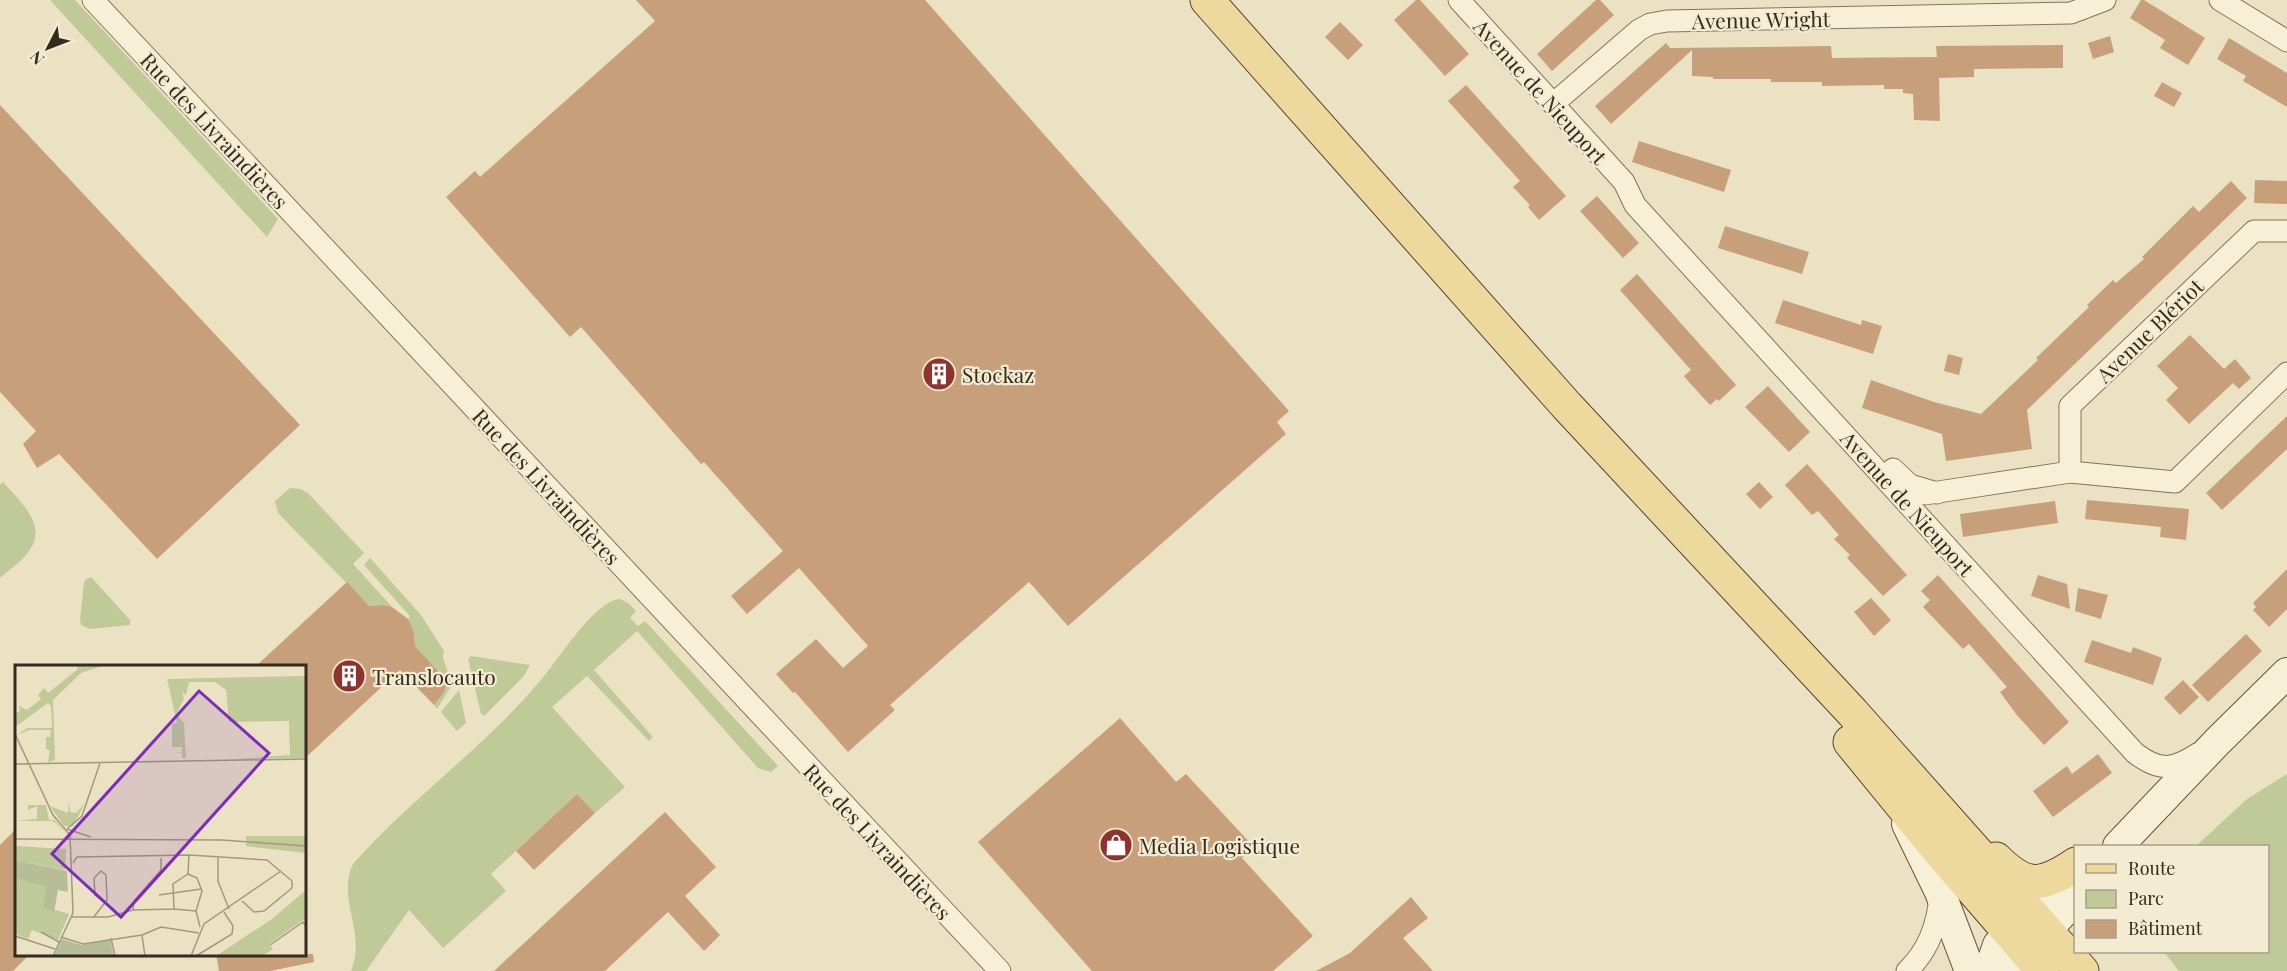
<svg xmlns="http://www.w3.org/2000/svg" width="2287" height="971" font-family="'Playfair Display',serif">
<rect width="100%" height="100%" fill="#ebe2c3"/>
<g fill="#c0c998">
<polygon points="50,0 75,0 278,219 267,237"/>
<path d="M3,482C17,498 47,524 31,548C24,560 10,569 0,578V485Z"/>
<polygon points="290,488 300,489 308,493 364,553 353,564 392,607 383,605 369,606 278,513 275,501"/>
<polygon points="370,558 421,615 444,651 443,658 452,685 437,709 434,705 443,694 448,682 415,646 414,632 408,619 410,616 364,565"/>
<polygon points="91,577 130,620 130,625 90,629 81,625 80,619 84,582 86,579"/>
<path d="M620,599L628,603L636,611L630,618L638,626L645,621L778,766L771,772L758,768L637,631L594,670L653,737L649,741L587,676L552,707L625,787L595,813L577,794L491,874L506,891L443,948L409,910L366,971H351C367,933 336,898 353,864C412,797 488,745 545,675C560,657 596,600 620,599Z"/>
<polygon points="471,656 530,665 523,677 484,716 481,714 468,659"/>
<polygon points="459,690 466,723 457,731 441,712"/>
<polygon points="2287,774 2287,971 2179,971 2164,952 2268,952 2268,846 2196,846 2247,799"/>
</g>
<g fill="#c89f7b">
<polygon points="636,0 925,0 1289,411 1277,422 1286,434 1068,626 1029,582 890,705 895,710 848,752 795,692 793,693 776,674 816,639 843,668 868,646 799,568 747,614 731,596 783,551 704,462 701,464 581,327 570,337 446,197 475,171 480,177 655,21"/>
<polygon points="1416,0 1420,0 1469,54 1445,76 1394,20"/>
<polygon points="1596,0 1600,0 1614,15 1552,71 1537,54"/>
<polygon points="2141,0 2144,0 2205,38 2188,65 2160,48 2165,40 2130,18"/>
<polygon points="1340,22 1363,45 1348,60 1325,37"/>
<polygon points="2110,36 2114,52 2093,59 2088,43"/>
<polygon points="2229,38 2287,73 2287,107 2243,81 2246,76 2217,59"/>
<polygon points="1666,43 1670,48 1831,46 1832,58 1937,57 1936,46 2063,45 2063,68 1974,69 1974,77 1939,78 1940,121 1914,120 1913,94 1903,93 1903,89 1884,89 1884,85 1822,86 1822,82 1771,82 1771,79 1713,79 1713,77 1692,76 1692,50 1611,124 1595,106"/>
<polygon points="2162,82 2182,93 2174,107 2154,96"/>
<polygon points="1466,85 1566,196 1539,220 1528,207 1530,205 1513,187 1520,181 1448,101"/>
<polygon points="0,105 300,425 157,559 59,454 37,468 23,444 36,431 0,392"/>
<polygon points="1639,141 1731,170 1724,192 1632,162"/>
<polygon points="2255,180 2287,181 2287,204 2254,203"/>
<polygon points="2231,181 2247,198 2027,410 2032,449 1946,461 1942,434 1862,408 1871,380 1934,402 1981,414 2038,360 2036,358 2089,307 2087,305 2113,280 2116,283 2144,259 2142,257 2193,206 2199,212"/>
<polygon points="1597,196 1639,243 1623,258 1580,211"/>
<polygon points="1725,226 1809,252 1802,274 1718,248"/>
<polygon points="1637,274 1736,385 1719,401 1717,399 1710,405 1688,381 1684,376 1691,370 1620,290"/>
<polygon points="1783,300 1861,325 1862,320 1882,326 1873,354 1775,323"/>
<polygon points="2190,335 2224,369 2235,359 2251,378 2239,389 2233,383 2189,424 2166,400 2178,388 2157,366"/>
<polygon points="1948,354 1963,358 1959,375 1944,371"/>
<polygon points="1768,386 1810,432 1789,452 1745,407"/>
<polygon points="2287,416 2287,449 2222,510 2206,493"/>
<polygon points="1807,464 1907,575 1883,596 1847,558 1850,555 1834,539 1839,535 1818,511 1812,515 1785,485"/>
<polygon points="1759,482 1773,497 1760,509 1746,494"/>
<polygon points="2087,500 2189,509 2186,540 2160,537 2161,527 2085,519"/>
<polygon points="2055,501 2058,523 1963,537 1960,514"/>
<polygon points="2287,569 2287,609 2269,627 2253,610 2256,607 2253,603"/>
<polygon points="1938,575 2069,722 2044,745 2016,714 2000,692 2007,687 1969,644 1963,649 1923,607 1930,600 1921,591"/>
<polygon points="2038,575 2067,584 2070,609 2031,596"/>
<polygon points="347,582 369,606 383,605 392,607 408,619 414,632 415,646 448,682 443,694 434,705 400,670 304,759 304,666 256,666"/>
<polygon points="2078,588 2108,595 2101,619 2075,611"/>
<polygon points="1871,598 1891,620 1874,636 1854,612"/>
<polygon points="2246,634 2262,651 2208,702 2192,685"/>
<polygon points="2092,640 2131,653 2133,647 2162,658 2153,685 2084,662"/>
<polygon points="2183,680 2199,697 2180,715 2164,698"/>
<polygon points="1120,718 1176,782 1186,774 1254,847 1242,858 1313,936 1273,971 1092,971 978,842"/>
<polygon points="2098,754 2112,773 2053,817 2033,791 2067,766 2072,774"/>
<polygon points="577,794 595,813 534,870 516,851"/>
<polygon points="665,812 716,867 685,896 720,935 704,951 668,912 605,971 494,971"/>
<polygon points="16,829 16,954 30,954 13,971 0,971 0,845"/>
<polygon points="1411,897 1428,918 1403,938 1433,971 1316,971 1350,953"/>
<polygon points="216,954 313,954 314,962 270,971 219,971"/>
</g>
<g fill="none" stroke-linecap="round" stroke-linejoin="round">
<defs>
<g id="street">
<polyline points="93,0 1000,971"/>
<path d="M1459,0L1624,182L1635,205L2135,753C2160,772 2173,770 2199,753"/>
<polyline points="2220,0 2287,41"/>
<polyline points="1553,104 1639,30 1650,24 1667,21 2071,13 2105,0"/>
<polyline points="2287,231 2254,231 2070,406 2070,472 2175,482 2287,373"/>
<polyline points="1893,469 1910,485 1937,493"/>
<polyline points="1925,494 2070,472"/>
<path d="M1907,971C1928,951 1938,924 1940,895"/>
</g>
<g id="secondary">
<polyline points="1907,824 1940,892 1970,971"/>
<polyline points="2118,846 2217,742 2287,673"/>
<polyline points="1989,971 1998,945 2076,868"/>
<polyline points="2010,971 2076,898"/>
</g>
<g id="primary">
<polyline points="1207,0 1567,406 1853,713 2082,971"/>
<polyline points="1850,742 1940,852 2043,971"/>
<path d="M1996,859C2026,889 2042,887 2076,864"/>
</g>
</defs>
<use href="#street" stroke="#85745b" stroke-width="23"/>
<use href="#secondary" stroke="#66553e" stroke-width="32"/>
<use href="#primary" stroke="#53422f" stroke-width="35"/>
<use href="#street" stroke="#f7efd6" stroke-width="21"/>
<use href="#secondary" stroke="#f7efd6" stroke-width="30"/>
<use href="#primary" stroke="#edd99d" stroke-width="33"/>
</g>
<defs>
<symbol id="building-disc" viewBox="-11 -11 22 22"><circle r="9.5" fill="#90332e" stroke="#f3ecd2"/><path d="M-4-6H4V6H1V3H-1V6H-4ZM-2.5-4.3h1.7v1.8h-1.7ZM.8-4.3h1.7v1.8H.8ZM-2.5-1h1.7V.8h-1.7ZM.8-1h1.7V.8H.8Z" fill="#fff"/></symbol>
<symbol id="shop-disc" viewBox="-11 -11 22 22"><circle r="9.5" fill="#90332e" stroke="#f3ecd2"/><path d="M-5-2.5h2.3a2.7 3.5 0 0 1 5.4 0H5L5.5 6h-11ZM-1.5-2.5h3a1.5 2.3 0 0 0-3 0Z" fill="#fff"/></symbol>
</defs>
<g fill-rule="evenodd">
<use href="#building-disc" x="920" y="355" width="38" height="38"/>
<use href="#building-disc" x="330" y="657" width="38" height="38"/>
<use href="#shop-disc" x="1097" y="826" width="38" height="38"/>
</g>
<g text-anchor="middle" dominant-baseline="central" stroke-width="4.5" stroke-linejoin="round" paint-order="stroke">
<g font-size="21" fill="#352b1e" stroke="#f3ecd2">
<text transform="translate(1761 19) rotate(-1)">Avenue Wright</text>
<text transform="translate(1541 91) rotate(48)">Avenue de Nieuport</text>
<text transform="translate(215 130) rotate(47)">Rue des Livraindières</text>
<text transform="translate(2149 330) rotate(-44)">Avenue Blériot</text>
<text transform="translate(547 486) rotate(47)">Rue des Livraindières</text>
<text transform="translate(1908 503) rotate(48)">Avenue de Nieuport</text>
<text transform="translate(878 841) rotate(47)">Rue des Livraindières</text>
</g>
<g font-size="21" fill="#352b1e" stroke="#f3ecd2" text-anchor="start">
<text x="962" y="374">Stockaz</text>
<text x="372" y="676">Translocauto</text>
<text x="1139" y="845">Media Logistique</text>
</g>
</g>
<g transform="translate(15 665)">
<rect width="291" height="291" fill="#ebe2c3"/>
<path d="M61,0H90L66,8L38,35L40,95L33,97L35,86L31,84V72H35L36,65H14L2,70L12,63H37L36,41L33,38L0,62V48L5,46L4,41L12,45L26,34L23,30L29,23L33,28L63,4ZM291,11V93L220,94L275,90L274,56L214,57L211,25L200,17H174L171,30L167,27L169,34L161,49L169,58L171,93L149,94L167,93V88L159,87H167V82H157V59L162,58L152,14ZM54,135L55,147L61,148L70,138L58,161H49L35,141L53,148ZM13,140H31L34,155H39L54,170L38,156H0L22,154V141L13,145ZM231,171H291V188L231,181ZM0,181L51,184L50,205L0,195ZM0,213L32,222L38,244L54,249L43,275L17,265L13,274L0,269ZM291,225V253L254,279L258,284L247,291H201L257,254Z" fill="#c0c998"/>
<path d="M0,195L52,206L53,227L43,225L39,247L28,243L31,222L0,213ZM47,274L66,280L95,274L99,291H39Z" fill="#b7be97"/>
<path fill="none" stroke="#a29981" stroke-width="1.5" d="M0,69L38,150L55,170L58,248L38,291M0,99L291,94M52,164L67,151L85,98M52,164L76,172M0,174L207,175L291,181M174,190L173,209L182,213L187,226L181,246L185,262M203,192V216L214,244M58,198L62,192L174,190L252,195L277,216V223L249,246L239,247L227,236M144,230L186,224M159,244L181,246M118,245L119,236L146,205V193M57,252H93L118,245L159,244L158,219L173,209M78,253L92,235L91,210L86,206L79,213L80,230L89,237M26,267L44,277M127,270L130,291M0,271L40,284M46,272L68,279L127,270L146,262L184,268M96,273L100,291M255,280L288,257L291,262M176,291L189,259L266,206M181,291L217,269L218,261L209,247"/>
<path fill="#7b2cbf" fill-opacity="0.15" stroke="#7b2cbf" stroke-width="3" d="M184,26L254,88L106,252L37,189Z"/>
<rect width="291" height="291" fill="none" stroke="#352b1e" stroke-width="3"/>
</g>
<rect x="2074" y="845" width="195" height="108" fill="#f3ecd2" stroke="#a79f8a" stroke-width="1.5"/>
<rect x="2086" y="864" width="30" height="9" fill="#edd99d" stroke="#a79f8a" stroke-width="1.5"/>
<text x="2128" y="875" font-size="18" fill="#352b1e">Route</text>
<rect x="2086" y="890" width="30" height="18" fill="#c0c998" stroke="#a79f8a" stroke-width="1.5"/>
<text x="2128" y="905" font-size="18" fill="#352b1e">Parc</text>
<rect x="2086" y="920" width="30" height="18" fill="#c89f7b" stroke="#a79f8a" stroke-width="1.5"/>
<text x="2128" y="935" font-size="18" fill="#352b1e">Bâtiment</text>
<g transform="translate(48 48) rotate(228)" stroke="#f3ecd2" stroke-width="4.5" paint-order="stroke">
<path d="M0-4.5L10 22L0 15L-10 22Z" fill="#352b1e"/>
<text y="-9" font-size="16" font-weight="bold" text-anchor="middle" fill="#352b1e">N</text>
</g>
</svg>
